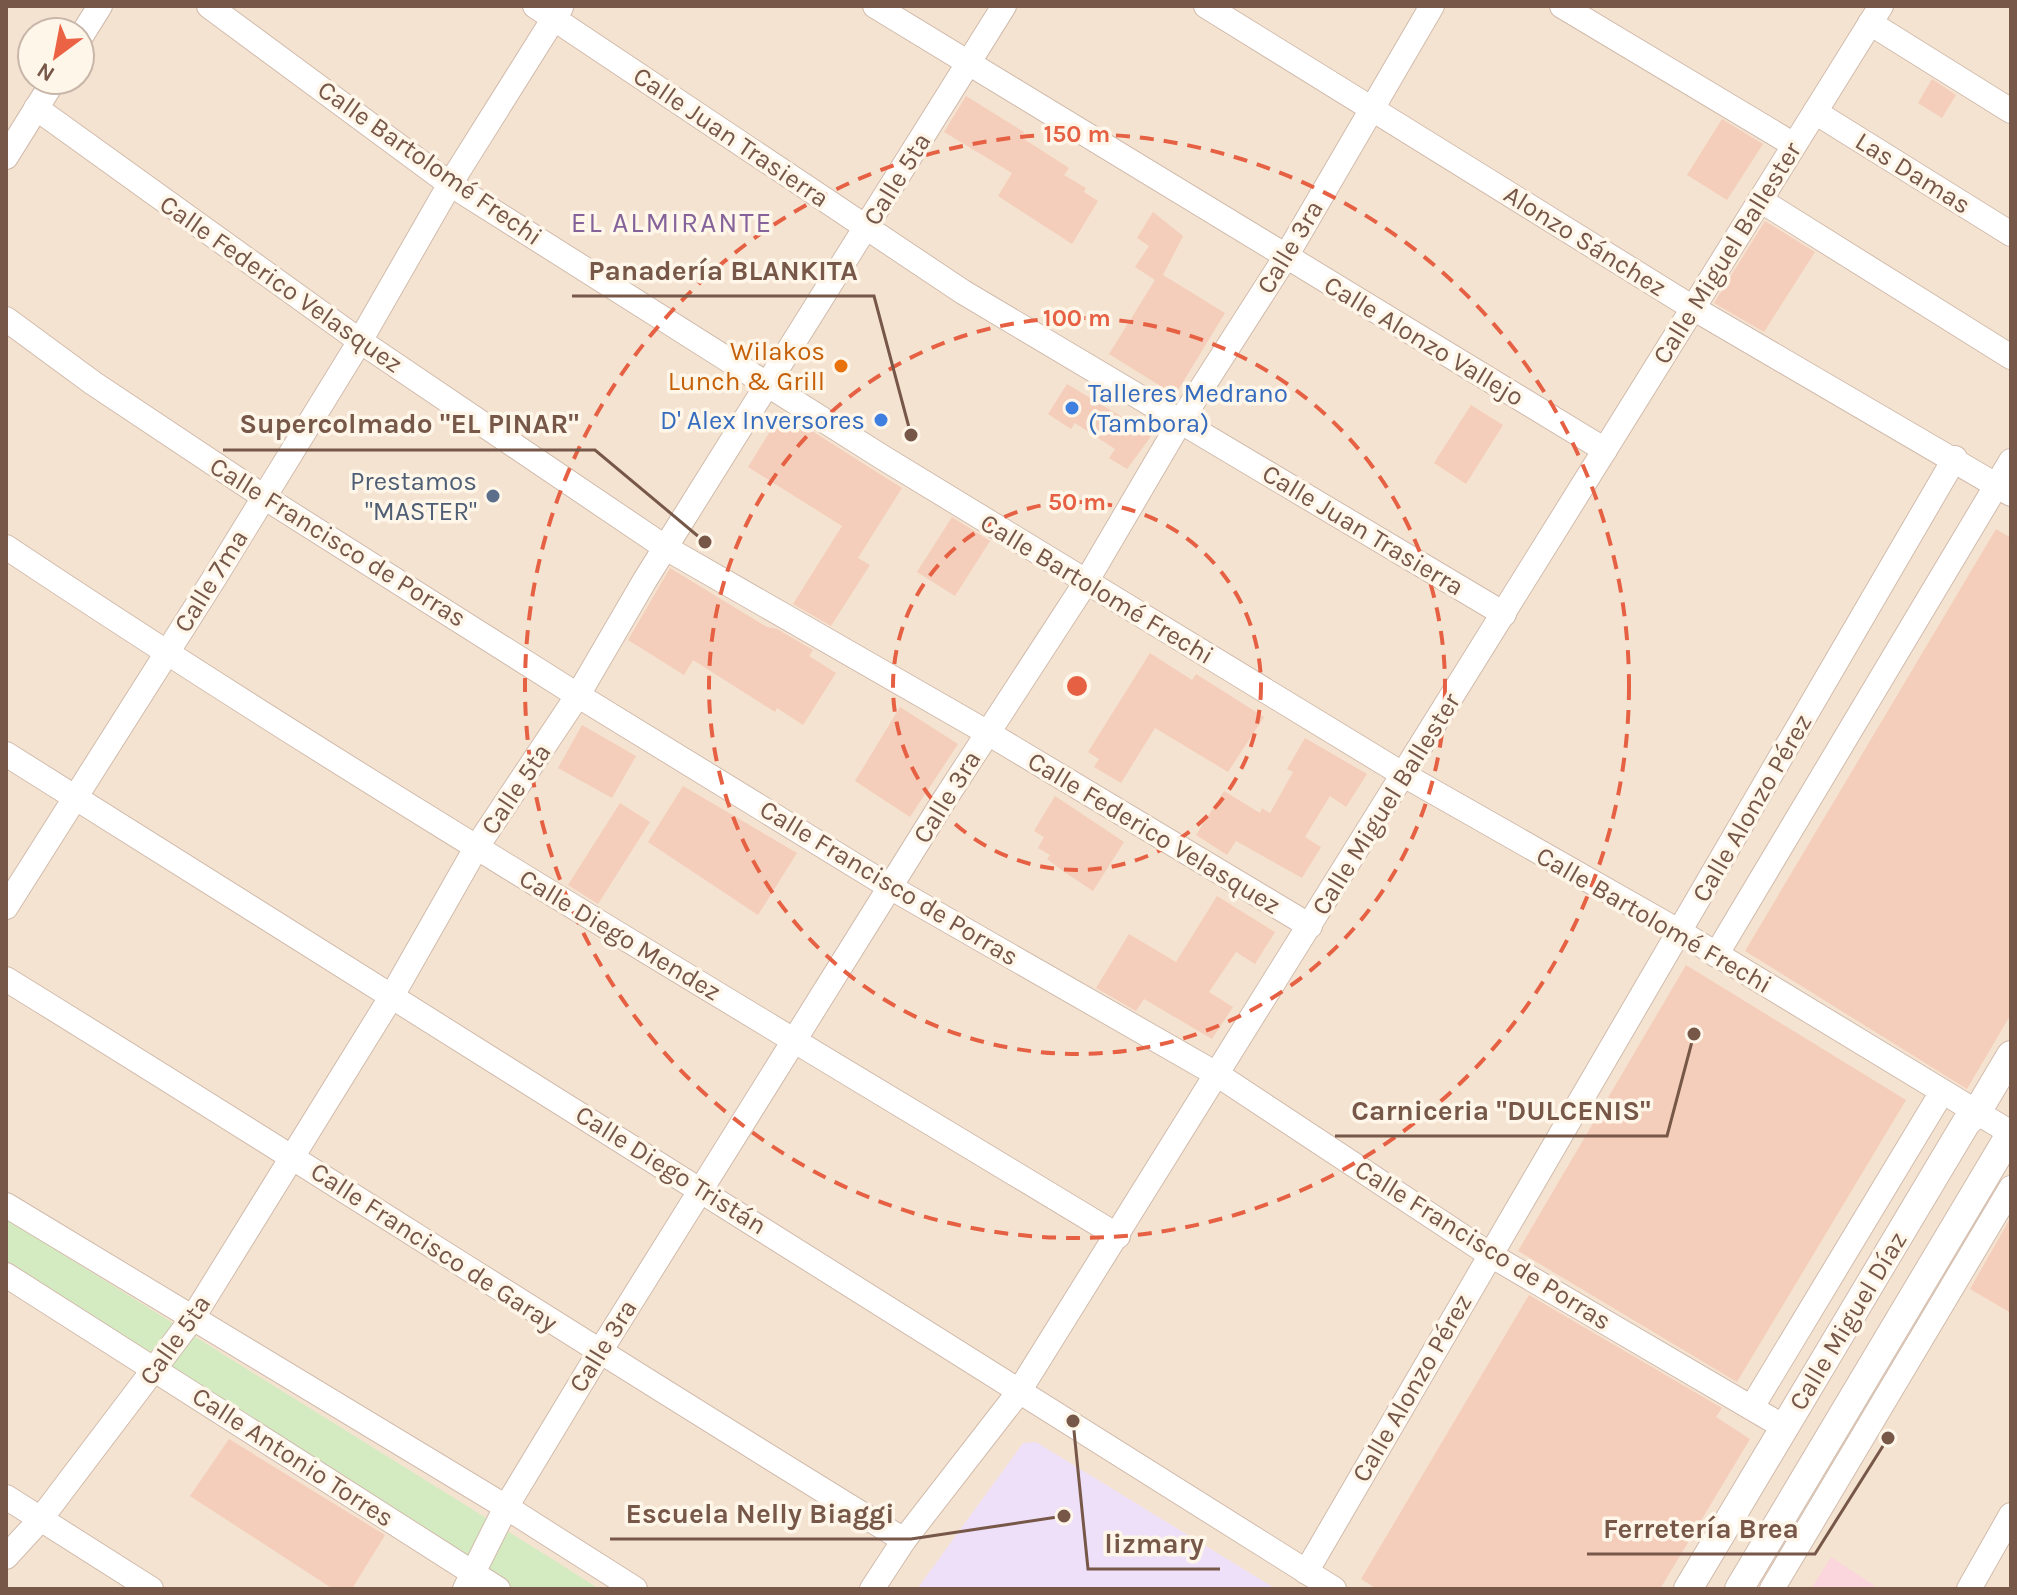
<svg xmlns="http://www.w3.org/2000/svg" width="2017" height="1595" font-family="Karla,sans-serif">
<rect width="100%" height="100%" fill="#fdf2e3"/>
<path fill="#f5e3d1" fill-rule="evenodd" d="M6,6H2011V1589H6ZM32,32H80V80H32Z"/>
<polygon fill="#efe0f9" points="1036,1442 1276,1589 917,1589 1023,1443"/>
<polygon fill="#fbd6dc" points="1831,1557 1875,1586 1873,1589 1811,1589"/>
<polygon fill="#d4ebc1" points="6,1219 557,1562 599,1589 498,1589 6,1275"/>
<g fill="#f4ceba">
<polygon points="1932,79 1956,95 1942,118 1918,103"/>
<polygon points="966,96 1024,132 1021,137 1069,168 1064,175 1086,188 1084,192 1098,201 1072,244 998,196 1012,173 944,132"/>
<polygon points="1722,119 1763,144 1727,200 1687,175"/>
<polygon points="1153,212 1183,236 1163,275 1225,313 1175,395 1109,354 1155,280 1135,267 1149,246 1137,238"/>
<polygon points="1765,221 1815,252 1764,332 1714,303"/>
<polygon points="1067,384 1152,435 1127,469 1109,458 1115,449 1075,423 1071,429 1048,414"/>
<polygon points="1471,405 1503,425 1466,484 1434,463"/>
<polygon points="782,412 902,488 858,558 870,565 831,626 793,604 842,526 748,467"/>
<polygon points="952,517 990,541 955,596 917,572"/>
<polygon points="1996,529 2011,538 2011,1014 1967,1089 1745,951"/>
<polygon points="670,568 767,627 777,629 813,650 809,656 836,673 803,725 777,708 775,712 693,660 684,675 628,640"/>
<polygon points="1150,653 1192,680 1196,674 1264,717 1228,772 1155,728 1121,783 1094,767 1099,759 1088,752"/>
<polygon points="900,707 958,744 910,817 855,781"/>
<polygon points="582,725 636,756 612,798 558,768"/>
<polygon points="1305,738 1367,774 1346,807 1330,796 1305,837 1321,847 1302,878 1236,841 1227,855 1196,835 1224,791 1260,813 1262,808 1270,813 1293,772 1287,769"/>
<polygon points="683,786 797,853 758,915 648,842"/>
<polygon points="1055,796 1124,842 1093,891 1063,871 1047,859 1050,855 1038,848 1044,837 1034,831"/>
<polygon points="620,803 650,822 598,904 568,885"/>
<polygon points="1217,896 1275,932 1255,964 1236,952 1209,992 1233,1007 1212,1039 1144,999 1136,1011 1096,988 1129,934 1176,962"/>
<polygon points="1686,965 1906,1100 1737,1382 1518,1251"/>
<polygon points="2011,1217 2011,1313 1970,1289"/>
<polygon points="1529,1295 1722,1408 1716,1417 1750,1439 1660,1589 1377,1589 1361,1579"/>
<polygon points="229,1439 385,1535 352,1589 333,1589 190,1496"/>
</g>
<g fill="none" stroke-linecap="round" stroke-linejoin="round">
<defs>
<g id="minor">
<polyline points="209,6 450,184 882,457 1404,775 1680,932 2011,1133"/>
<polyline points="535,6 963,292 1504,614"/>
<polyline points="875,6 1605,450"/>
<polyline points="1206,6 1693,308 2011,494"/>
<polyline points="1562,6 1794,145"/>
<polyline points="1870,23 2011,111"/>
<polyline points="80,38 100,6"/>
<polyline points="36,108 360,341 666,548 988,733 1310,926"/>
<polyline points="1815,112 2011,234"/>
<polyline points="6,157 54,80"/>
<polyline points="1760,200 2011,357"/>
<polyline points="6,319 93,383 264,497 566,688 890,887 1218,1075 1489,1254 1784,1427"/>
<path d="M6,547C369,789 745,1010 1118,1236"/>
<polyline points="6,754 1334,1589"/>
<polyline points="6,907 215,577 360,341 450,184 561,7"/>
<polyline points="1716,955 2011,461"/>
<path d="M6,979C306,1164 603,1356 904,1540"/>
<polyline points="6,1205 506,1507 635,1589"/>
<polyline points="6,1275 498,1589"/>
<polyline points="1752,1407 1942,1092"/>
<polyline points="6,1497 151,1589"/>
<polyline points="6,1557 39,1521 192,1319 393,994 476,848 578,695 645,580 1004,6"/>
<polyline points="1306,1572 1955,458"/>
<polyline points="465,1589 506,1507 599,1353 943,802 1086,582 1180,422 1285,258 1432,6"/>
<polyline points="872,1589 904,1540 1018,1393 1881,6"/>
<polyline points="1772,1589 2011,1188"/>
<polyline points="1969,1589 2011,1515"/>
</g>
<g id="tertiary">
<polyline points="1688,1589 1966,1123 1977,1112 2011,1055"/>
<polyline points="1739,1589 2011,1133"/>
</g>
</defs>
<use href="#minor" stroke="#d1bbac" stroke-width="26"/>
<use href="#tertiary" stroke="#d1bbac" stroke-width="30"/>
<use href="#minor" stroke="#fff" stroke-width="24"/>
<use href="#tertiary" stroke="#fff" stroke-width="28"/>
</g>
<g fill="none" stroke="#e66144" stroke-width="4" stroke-dasharray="14 10">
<circle cx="1077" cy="686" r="184"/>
<circle cx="1077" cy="686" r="368"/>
<circle cx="1077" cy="686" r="552"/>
</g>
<circle fill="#e8710a" stroke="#fff6ea" stroke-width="3" cx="841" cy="366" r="8"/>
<g fill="#3f7fe0" stroke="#fff6ea" stroke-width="3">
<circle cx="1072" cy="408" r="8"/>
<circle cx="881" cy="420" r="8"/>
</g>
<circle fill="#5c6f8a" stroke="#fff6ea" stroke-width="3" cx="493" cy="496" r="8"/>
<g text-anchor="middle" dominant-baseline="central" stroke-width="7" stroke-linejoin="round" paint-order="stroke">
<g font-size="26" fill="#765748" stroke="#fff6ea">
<text transform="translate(731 137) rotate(34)">Calle Juan Trasierra</text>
<text transform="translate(430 163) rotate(35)">Calle Bartolomé Frechi</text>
<text transform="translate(1913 173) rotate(32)">Las Damas</text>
<text transform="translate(897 179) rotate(-58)">Calle 5ta</text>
<text transform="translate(1585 241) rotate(32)">Alonzo Sánchez</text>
<text transform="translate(1290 247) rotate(-59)">Calle 3ra</text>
<text transform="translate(1727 253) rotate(-58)">Calle Miguel Ballester</text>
<text transform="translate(281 284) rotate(35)">Calle Federico Velasquez</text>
<text transform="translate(1424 341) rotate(31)">Calle Alonzo Vallejo</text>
<text transform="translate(1363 530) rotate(31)">Calle Juan Trasierra</text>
<text transform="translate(338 542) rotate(32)">Calle Francisco de Porras</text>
<text transform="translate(211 581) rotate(-58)">Calle 7ma</text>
<text transform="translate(1097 589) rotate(31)">Calle Bartolomé Frechi</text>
<text transform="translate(516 789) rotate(-56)">Calle 5ta</text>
<text transform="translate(947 797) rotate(-58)">Calle 3ra</text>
<text transform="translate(1386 804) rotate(-58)">Calle Miguel Ballester</text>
<text transform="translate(1752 808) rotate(-60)">Calle Alonzo Pérez</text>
<text transform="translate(1154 833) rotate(31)">Calle Federico Velasquez</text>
<text transform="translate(889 883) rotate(31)">Calle Francisco de Porras</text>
<text transform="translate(1654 920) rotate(30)">Calle Bartolomé Frechi</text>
<text transform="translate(620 935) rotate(31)">Calle Diego Mendez</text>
<text transform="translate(671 1170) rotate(32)">Calle Diego Tristán</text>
<text transform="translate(1483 1245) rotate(32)">Calle Francisco de Porras</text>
<text transform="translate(434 1247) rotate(33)">Calle Francisco de Garay</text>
<text transform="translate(1848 1321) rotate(-59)">Calle Miguel Díaz</text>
<text transform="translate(175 1340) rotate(-55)">Calle 5ta</text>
<text transform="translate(603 1346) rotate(-58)">Calle 3ra</text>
<text transform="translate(1412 1388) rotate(-60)">Calle Alonzo Pérez</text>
<text transform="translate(293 1457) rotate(33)">Calle Antonio Torres</text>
</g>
<g font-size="26" fill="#c56008" stroke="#fff6ea" text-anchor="end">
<text x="825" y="351">Wilakos<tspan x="825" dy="30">Lunch &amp; Grill</tspan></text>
</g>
<g font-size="26" fill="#366cbe" stroke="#fff6ea" text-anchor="start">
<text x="1088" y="393">Talleres Medrano<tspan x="1088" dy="30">(Tambora)</tspan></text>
<text x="865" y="420" text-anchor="end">D' Alex Inversores</text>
</g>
<g font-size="26" fill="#4e5e75" stroke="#fff6ea" text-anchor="end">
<text x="477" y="481">Prestamos<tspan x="477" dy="30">"MASTER"</tspan></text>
</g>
<g font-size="28" letter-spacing="2" fill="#85639a" stroke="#fff6ea">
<text x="672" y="222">EL ALMIRANTE</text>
</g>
</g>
<circle cx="1077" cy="686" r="12" fill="#e66144" stroke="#fff6ea" stroke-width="4"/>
<g font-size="24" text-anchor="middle" font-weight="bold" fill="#e66144" stroke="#fff6ea" stroke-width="7" stroke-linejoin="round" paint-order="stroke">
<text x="1077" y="142">150 m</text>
<text x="1077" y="326">100 m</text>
<text x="1077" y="510">50 m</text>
</g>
<path fill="none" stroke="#765748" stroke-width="3" d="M911 435L874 296H572M705 542L595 450H223M1694 1034L1667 1136H1335M1064 1516L911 1539H610M1888 1438L1815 1554H1587M1073 1421L1088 1569H1220"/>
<g fill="#765748" stroke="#fff6ea" stroke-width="3">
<circle cx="911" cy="435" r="8"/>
<circle cx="705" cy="542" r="8"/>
<circle cx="1694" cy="1034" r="8"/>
<circle cx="1064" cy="1516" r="8"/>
<circle cx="1888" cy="1438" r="8"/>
<circle cx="1073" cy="1421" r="8"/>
</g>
<g font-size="28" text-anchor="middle" font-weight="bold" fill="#765748" stroke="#fff6ea" stroke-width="7" stroke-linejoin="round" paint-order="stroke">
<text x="723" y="280">Panadería BLANKITA</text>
<text x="409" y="433">Supercolmado "EL PINAR"</text>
<text x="1501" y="1120">Carniceria "DULCENIS"</text>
<text x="760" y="1523">Escuela Nelly Biaggi</text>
<text x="1701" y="1538">Ferretería Brea</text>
<text x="1154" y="1553">lizmary</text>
</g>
<rect width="2017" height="1595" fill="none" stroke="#765748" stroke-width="16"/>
<g transform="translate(56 56) rotate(212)"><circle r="38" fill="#fff6ea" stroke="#c8b6a9" stroke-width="2"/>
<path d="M0-6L14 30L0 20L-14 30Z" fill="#ec6244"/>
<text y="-12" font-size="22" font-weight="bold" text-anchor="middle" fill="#765748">N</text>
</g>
</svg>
